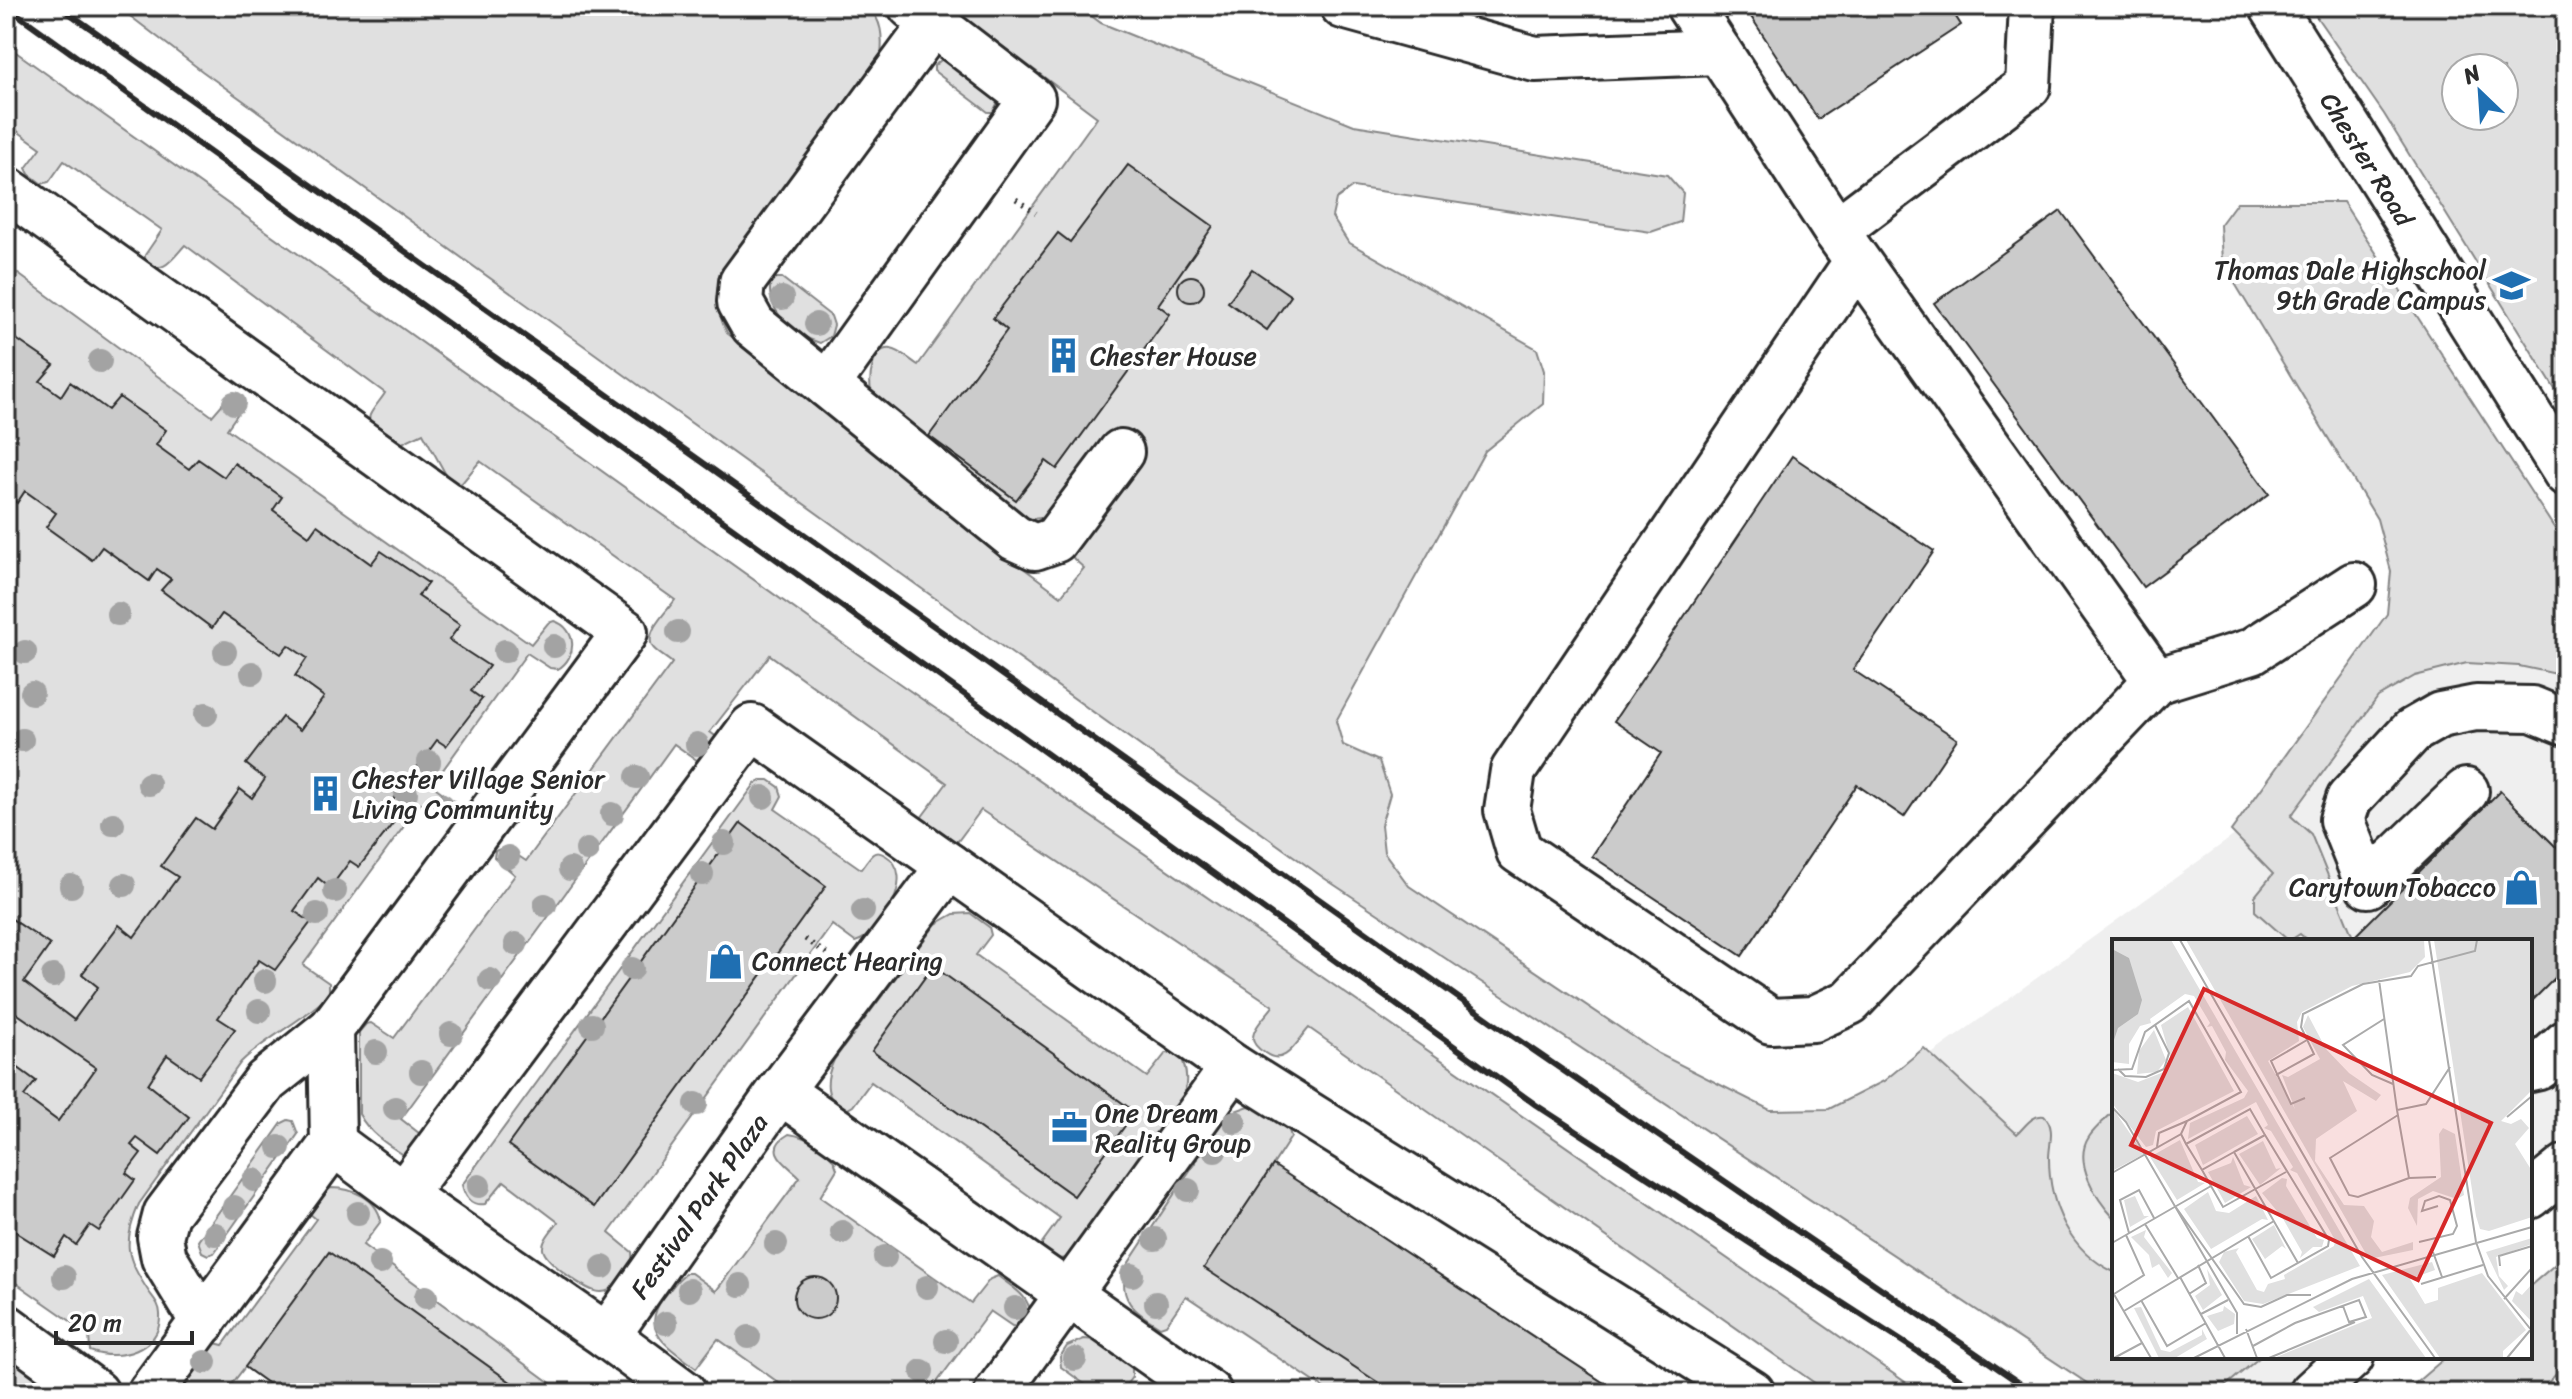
<svg xmlns="http://www.w3.org/2000/svg" width="2572" height="1399" font-family="Sriracha,sans-serif">
<rect width="100%" height="100%" fill="#fff"/>
<filter id="ink" filterUnits="userSpaceOnUse"><feTurbulence type="fractalNoise" baseFrequency=".0125" numOctaves="2"/><feDisplacementMap in="SourceGraphic" scale="16" xChannelSelector="R" yChannelSelector="G"/><feConvolveMatrix kernelMatrix="1 2 1 2 8 2 1 2 1" color-interpolation-filters="sRGB"/></filter>
<g filter="url(#ink)">
<g fill="#efefef">
<polygon points="2566,550 2566,1167 2530,1195 2530,941 2114,941 2114,1282 1897,1079 2243,829 2393,652"/>
<polygon points="2213,1357 2350,1357 2310,1393 2237,1393"/>
</g>
<g fill="#e0e0e0" stroke="#868686" stroke-width="2" fill-rule="evenodd">
<path d="M117,6H868C882,21 883,36 881,56L732,261C717,292 711,300 727,333L897,461L938,505L1061,596L1084,568L1074,559L1049,517L1032,519L1015,514L881,412C878,406 874,400 872,395C867,382 872,346 891,349C900,350 910,360 918,365L1097,117L949,6H1078L1101,23L1354,125L1667,175L1683,193L1680,222L1651,232L1353,187L1336,199L1332,217L1348,242L1537,349L1544,371L1543,404L1485,451L1336,721L1343,745L1379,761L1390,794L1381,825L1384,852L1409,886L1659,1054L1770,1110L1829,1109L1884,1081L1924,1048L2017,1134C2025,1127 2032,1114 2044,1116C2056,1127 2049,1144 2049,1158C2049,1206 2070,1251 2114,1272V1357H2260L2217,1393H2102L1324,878L202,71Z"/>
<path d="M2309,6H2566V407L2384,114ZM2456,68H2504V116H2456Z"/>
<path d="M6,45L880,670L1921,1393H1829L1309,1028C1297,1041 1285,1068 1265,1053C1260,1050 1253,1045 1253,1038C1253,1027 1268,1014 1273,1006L981,810L958,841C943,841 928,831 921,818L947,783L770,655L710,732L718,738L707,760L698,761L674,744L401,1119L424,1137L410,1159C391,1147 369,1134 359,1114V1032L366,1024L371,1023L394,1038L515,875L494,857L495,851L505,847L526,861L672,663C667,658 655,652 652,646C645,631 667,611 675,600L480,461L462,483L455,486L451,484L423,433L404,442L399,447C390,441 365,428 370,415C373,408 381,400 385,393L185,245C173,258 163,277 145,261V255L162,230L64,161L49,182L42,184L29,174L26,168L41,148L6,123Z"/>
<polygon points="941,60 945,60 994,97 998,102 993,112 988,112 934,71 934,66"/>
<polygon points="2237,202 2343,202 2566,546 2566,676 2519,666 2467,663 2415,676 2378,697 2291,816 2311,834 2353,937 2350,941 2308,941 2300,934 2289,941 2255,911 2255,896 2273,874 2231,831 2387,614 2391,571 2377,519 2222,262 2220,225"/>
<path d="M6,265L212,416L230,395H240L244,399L243,406L227,429L531,644L548,623L554,621C577,628 578,657 558,669L550,668L527,653L432,785L454,801L455,813C442,821 433,809 421,803L303,965L329,983V995C303,1021 268,1036 241,1062L139,1204C122,1244 126,1257 149,1292C154,1299 160,1305 160,1314C162,1351 117,1362 90,1351L89,1334L6,1276V718L10,668L6,649Z"/>
<path d="M776,278H782L831,316L834,325L831,336L820,343C795,336 764,310 771,281Z"/>
<path d="M762,780H769L779,787L782,796L775,809L861,869C864,865 869,857 873,854C877,851 881,853 885,855C920,875 879,936 855,942L832,925L609,1233L632,1252L633,1265C625,1276 616,1292 601,1292C588,1293 544,1261 543,1249C542,1240 553,1229 558,1222L504,1181L485,1204C471,1206 465,1198 462,1185L755,784Z"/>
<path d="M970,913L989,927L991,935L976,955L1147,1077L1166,1053L1180,1054C1188,1072 1188,1083 1182,1102L1072,1258L1056,1259L1041,1250L1042,1243L1060,1218L871,1082L853,1106L846,1110C823,1101 825,1079 834,1060L936,924L954,914Z"/>
<path d="M1249,1106C1267,1107 1287,1117 1291,1137L1273,1165L1619,1393H1331L1186,1296L1166,1325L1160,1327C1133,1311 1118,1300 1126,1267L1222,1122L1232,1112Z"/>
<path d="M2111,1114L2114,1117V1218C2097,1200 2072,1162 2089,1137C2094,1129 2104,1121 2111,1114Z"/>
<polygon points="288,1120 293,1121 298,1134 214,1253 208,1255 202,1252 198,1241 282,1123"/>
<path d="M789,1134C806,1136 834,1152 837,1169L820,1197L971,1303L990,1279L998,1276C1013,1288 1030,1296 1031,1316L1020,1327L1012,1326L990,1311L929,1393H793L718,1339L696,1368C671,1348 637,1332 664,1297C671,1289 677,1279 686,1273H691L716,1291L800,1177C787,1164 761,1150 789,1134Z"/>
<path d="M331,1188C352,1188 377,1198 381,1221L363,1245L564,1393H281L245,1367L225,1393H181V1381L208,1345L215,1343L223,1345L316,1219L310,1214L308,1208L319,1194Z"/>
<polygon points="2566,1255 2566,1364 2538,1393 2404,1393 2446,1357 2530,1357 2530,1286"/>
<polygon points="6,1328 95,1393 6,1393"/>
<polygon points="1084,1339 1095,1340 1132,1365 1132,1377 1120,1393 1082,1393 1087,1386 1061,1367 1060,1357 1067,1346"/>
</g>
<g fill="#cbcbcb" stroke="#2b2b2b" stroke-width="2">
<polygon points="1744,6 1949,6 1961,25 1818,119"/>
<polygon points="1128,165 1213,226 1158,305 1170,314 1057,469 1046,461 1016,500 929,436 1007,330 993,318 1058,233 1070,242"/>
<polygon points="2061,211 2269,494 2143,587 1934,303"/>
<polygon points="1252,269 1291,296 1267,330 1228,302"/>
<circle cx="1191" cy="289" r="13"/>
<polygon points="6,332 54,365 40,381 61,396 70,382 108,410 119,397 166,430 156,445 189,469 198,459 224,477 234,463 282,497 273,510 309,536 317,525 371,564 381,551 428,583 418,596 460,625 449,640 489,666 471,691 482,699 446,746 437,740 383,814 394,822 359,867 350,861 330,888 318,878 294,911 311,922 275,970 259,960 218,1018 235,1029 199,1077 167,1055 148,1084 189,1117 160,1155 137,1138 131,1145 141,1153 126,1173 135,1180 99,1231 90,1225 76,1245 66,1237 54,1256 6,1226 6,1059 36,1081 24,1096 58,1121 96,1068 6,1006 6,915 50,945 24,982 74,1020 98,987 82,974 119,925 134,937 178,877 161,866 196,818 212,829 240,789 252,798 265,779 246,764 282,717 300,730 324,697 295,676 307,658 288,645 281,654 222,614 212,628 161,590 171,579 157,569 149,581 102,547 92,560 46,527 56,513 25,491 17,503 6,495"/>
<polygon points="1792,456 1934,551 1853,670 1957,739 1904,817 1857,785 1742,956 1592,856 1661,753 1614,721"/>
<polygon points="2500,791 2566,857 2566,967 2530,1003 2530,941 2350,941"/>
<polygon points="741,823 826,886 594,1207 508,1145"/>
<polygon points="933,966 1135,1112 1074,1196 872,1051"/>
<polygon points="1273,1165 1619,1393 1394,1393 1204,1268"/>
<polygon points="329,1252 526,1393 281,1393 245,1367"/>
<circle cx="815" cy="1298" r="21"/>
</g>
<g fill="none" stroke-linecap="round" stroke-linejoin="round">
<defs>
<g id="minor">
<polyline points="1343,6 1535,59 1719,52"/>
<polyline points="1689,6 1836,231"/>
<polyline points="933,23 742,282 740,302 753,325 1015,538 1035,547 1055,540 1121,452"/>
<polyline points="6,189 625,632 331,1029 333,1143 150,1393"/>
<polyline points="1857,261 1513,771 1507,810 1519,851 1771,1021 1813,1019 1850,1002 2156,681 1836,231 2028,86 2032,6"/>
<polyline points="827,385 1032,99 911,6"/>
<polyline points="2156,681 2252,651 2354,585"/>
<polyline points="2466,791 2368,885 2342,820 2349,799 2412,731 2440,715 2476,708 2532,709 2566,723"/>
<polyline points="949,866 1233,1067 1752,1393"/>
<polyline points="2530,1069 2539,1067 2566,1043"/>
<polyline points="333,1143 403,1195 752,727 949,866 780,1091"/>
<polyline points="403,1195 607,1336"/>
<polyline points="203,1322 164,1258 160,1237 166,1214 266,1081 331,1029"/>
<polyline points="6,1327 96,1393"/>
<polyline points="684,1393 607,1336 780,1091 1209,1393"/>
<polyline points="997,1393 1233,1067"/>
</g>
<g id="major">
<polyline points="2272,6 2566,473"/>
<polyline points="2530,1196 2566,1167"/>
<polyline points="2312,1393 2351,1357"/>
</g>
</defs>
<use href="#minor" stroke="#2b2b2b" stroke-width="50"/>
<use href="#major" stroke="#2b2b2b" stroke-width="50"/>
<g stroke="#2b2b2b" stroke-width="5" stroke-dasharray="2 6" stroke-linecap="butt">
<polyline points="1016,199 1036,213"/>
<polyline points="805,939 827,954"/>
</g>
<use href="#minor" stroke="#fff" stroke-width="44"/>
<use href="#major" stroke="#fff" stroke-width="44"/>
<g stroke="#2b2b2b" stroke-width="6">
<polyline points="6,6 1536,1105 1982,1393"/>
<polyline points="59,6 1498,1026 2034,1393"/>
</g>
</g>
<g fill="#a3a3a3">
<circle cx="782" cy="298" r="12"/>
<circle cx="816" cy="324" r="12"/>
<circle cx="100" cy="361" r="12"/>
<circle cx="234" cy="403" r="12"/>
<circle cx="118" cy="614" r="12"/>
<circle cx="678" cy="632" r="12"/>
<circle cx="554" cy="646" r="12"/>
<circle cx="505" cy="651" r="12"/>
<circle cx="25" cy="652" r="12"/>
<circle cx="225" cy="652" r="12"/>
<circle cx="252" cy="673" r="12"/>
<circle cx="32" cy="693" r="12"/>
<circle cx="206" cy="714" r="12"/>
<circle cx="22" cy="740" r="12"/>
<circle cx="697" cy="744" r="12"/>
<circle cx="429" cy="762" r="12"/>
<circle cx="637" cy="777" r="12"/>
<circle cx="149" cy="784" r="12"/>
<circle cx="406" cy="793" r="12"/>
<circle cx="763" cy="797" r="12"/>
<circle cx="442" cy="805" r="12"/>
<circle cx="612" cy="814" r="12"/>
<circle cx="113" cy="824" r="12"/>
<circle cx="724" cy="843" r="12"/>
<circle cx="587" cy="850" r="12"/>
<circle cx="508" cy="857" r="12"/>
<circle cx="570" cy="869" r="12"/>
<circle cx="702" cy="874" r="12"/>
<circle cx="124" cy="885" r="12"/>
<circle cx="71" cy="886" r="12"/>
<circle cx="335" cy="891" r="12"/>
<circle cx="545" cy="905" r="12"/>
<circle cx="863" cy="911" r="12"/>
<circle cx="317" cy="914" r="12"/>
<circle cx="516" cy="944" r="12"/>
<circle cx="632" cy="969" r="12"/>
<circle cx="53" cy="976" r="12"/>
<circle cx="490" cy="980" r="12"/>
<circle cx="265" cy="981" r="12"/>
<circle cx="259" cy="1011" r="12"/>
<circle cx="592" cy="1025" r="12"/>
<circle cx="451" cy="1034" r="12"/>
<circle cx="376" cy="1052" r="12"/>
<circle cx="421" cy="1072" r="12"/>
<circle cx="696" cy="1104" r="12"/>
<circle cx="395" cy="1108" r="12"/>
<circle cx="1235" cy="1122" r="12"/>
<circle cx="279" cy="1147" r="12"/>
<circle cx="1215" cy="1151" r="12"/>
<circle cx="254" cy="1180" r="12"/>
<circle cx="479" cy="1186" r="12"/>
<circle cx="1188" cy="1190" r="12"/>
<circle cx="234" cy="1207" r="12"/>
<circle cx="358" cy="1213" r="12"/>
<circle cx="842" cy="1232" r="12"/>
<circle cx="215" cy="1234" r="12"/>
<circle cx="1155" cy="1239" r="12"/>
<circle cx="776" cy="1244" r="12"/>
<circle cx="885" cy="1257" r="12"/>
<circle cx="380" cy="1263" r="12"/>
<circle cx="603" cy="1267" r="12"/>
<circle cx="1132" cy="1275" r="12"/>
<circle cx="64" cy="1277" r="12"/>
<circle cx="740" cy="1285" r="12"/>
<circle cx="927" cy="1287" r="12"/>
<circle cx="689" cy="1290" r="12"/>
<circle cx="426" cy="1297" r="12"/>
<circle cx="1156" cy="1303" r="12"/>
<circle cx="1015" cy="1308" r="12"/>
<circle cx="666" cy="1323" r="12"/>
<circle cx="749" cy="1337" r="12"/>
<circle cx="946" cy="1341" r="12"/>
<circle cx="1075" cy="1359" r="12"/>
<circle cx="205" cy="1362" r="12"/>
<circle cx="922" cy="1371" r="12"/>
</g>
</g>
<defs>
<symbol id="school-bare" viewBox="-9 -9 18 18"><path d="M0-5L7-2L0 1L-7-2ZM-4 1L0 2.5L4 1V4Q0 6-4 4Z" fill="#1f6fb2" stroke="#fff" stroke-width="2.5" paint-order="stroke"/></symbol>
<symbol id="building-bare" viewBox="-9 -9 18 18"><path d="M-4-6H4V6H1V3H-1V6H-4ZM-2.5-4.3h1.7v1.8h-1.7ZM.8-4.3h1.7v1.8H.8ZM-2.5-1h1.7V.8h-1.7ZM.8-1h1.7V.8H.8Z" fill="#1f6fb2" stroke="#fff" stroke-width="2.5" paint-order="stroke"/></symbol>
<symbol id="shop-bare" viewBox="-9 -9 18 18"><path d="M-5-2.5h2.3a2.7 3.5 0 0 1 5.4 0H5L5.5 6h-11ZM-1.5-2.5h3a1.5 2.3 0 0 0-3 0Z" fill="#1f6fb2" stroke="#fff" stroke-width="2.5" paint-order="stroke"/></symbol>
<symbol id="office-bare" viewBox="-9 -9 18 18"><path d="M-6-3h4V-5.5h4V-3h4V5H-6ZM-1-4.5V-3h2v-1.5ZM-6 0V1H6V0Z" fill="#1f6fb2" stroke="#fff" stroke-width="2.5" paint-order="stroke"/></symbol>
</defs>
<g fill-rule="evenodd">
<use href="#school-bare" x="2486" y="260" width="51" height="51"/>
<use href="#building-bare" x="1038" y="330" width="51" height="51"/>
<use href="#building-bare" x="300" y="768" width="51" height="51"/>
<use href="#shop-bare" x="2496" y="862" width="51" height="51"/>
<use href="#shop-bare" x="700" y="936" width="51" height="51"/>
<use href="#office-bare" x="1044" y="1102" width="51" height="51"/>
</g>
<g text-anchor="middle" dominant-baseline="central" stroke-width="8" stroke-linejoin="round" paint-order="stroke">
<g font-size="26" fill="#2b2b2b" stroke="#fff">
<text transform="translate(2367 159) rotate(58)">Chester Road</text>
<text transform="translate(699 1206) rotate(-55)">Festival Park Plaza</text>
</g>
<g font-size="26" fill="#2b2b2b" stroke="#fff" text-anchor="start">
<text x="2486" y="270" text-anchor="end">Thomas Dale Highschool<tspan x="2486" dy="30">9th Grade Campus</tspan></text>
<text x="1090" y="356">Chester House</text>
<text x="352" y="779">Chester Village Senior<tspan x="352" dy="30">Living Community</tspan></text>
<text x="2496" y="887" text-anchor="end">Carytown Tobacco</text>
<text x="752" y="961">Connect Hearing</text>
<text x="1095" y="1113">One Dream<tspan x="1095" dy="30">Reality Group</tspan></text>
</g>
</g>
<g transform="translate(2112 939)">
<rect width="420" height="420" fill="#fff"/>
<path d="M0,1H59L248,327L151,365L132,362L107,323L112,313L127,309L124,313L145,351L152,353L156,345L173,340L172,336L222,307L223,301L185,234L178,231L181,228L159,192L152,189L156,186L144,163L76,200L78,184L132,159L136,152L113,121L114,113L100,87L95,88L98,84L82,57L73,55L38,80L39,84L28,87L17,105V125L0,123ZM74,1H312L313,18L298,33L240,47L190,73L185,83L187,102L156,122L183,170L170,136L176,138L208,120L191,88L196,76L214,110L237,134L269,156L264,162L231,142L245,172L204,200L203,222L232,266L252,267L262,282L259,298L270,313L301,303V311L257,320ZM322,1H420V151L389,182L399,185L409,180L417,189L403,205L420,232V278L377,292L368,290L364,277ZM76,68L122,152L44,192L41,206L34,208L0,164V134L26,143L52,133L59,121L49,86ZM42,91L54,121L45,133L25,135L27,112ZM0,168L32,215L0,232ZM135,177L146,195L91,226L83,206ZM331,189L343,195L352,256L345,260L321,252L306,260L305,287L296,269L298,259L329,238L327,195ZM68,201L86,243L93,244L65,261L38,218ZM151,202L164,230L169,229L148,246L127,215ZM121,218L132,246L139,248L113,264L96,233L119,224ZM170,239L175,240L174,247L205,299L212,301L210,308H201L188,319L190,313L170,278L150,254ZM96,253L104,272L117,274L144,257L156,281L150,280L99,310L72,270ZM23,257L32,277H37L18,288L12,261ZM162,286L174,310L170,307L153,320L140,300ZM34,291L32,298L60,334L56,339L47,325L40,329L37,316L19,298ZM420,299V305L384,318L387,337L396,347L392,351L374,313ZM320,323L323,331L298,340L313,365L326,361V349L370,334L414,391L391,412V419H328L270,336ZM95,330L110,356L91,371L83,357L98,346ZM257,340L314,419H162L260,379L251,357L207,373L201,368ZM420,345V382H419L400,362L404,352L410,356ZM112,367L123,375L122,385L106,392L95,377L111,372ZM29,368L49,411L58,413L90,396V390L95,400L63,419H47L22,369Z" fill="#e0e0e0"/>
<path d="M0,10L17,19L30,61L26,75L6,89L0,107Z" fill="#b6b6b6"/>
<path fill="none" stroke="#aaa" stroke-width="2" d="M68,1L250,318L323,419M317,1L364,303M267,41L285,171M272,80L231,106L260,136L281,145M6,130L13,137L34,138L52,130L57,114L43,86M0,131L20,130L33,93L77,62L129,153L75,182L69,195L0,234M164,136L202,115L189,88L191,75L251,45L299,37L306,27L363,12L365,1M193,159L179,165L159,122L195,101M0,168L14,183L125,374V395M286,176L218,219L237,256L246,258L297,239L285,171L314,165L338,128M395,178L420,157M69,195L74,205L138,170L153,196L122,213M74,205L90,231M45,208L47,194L75,182M297,239L324,238M99,247L111,268L174,233M63,267L132,365L149,368L175,356H199M33,285L66,339M17,294L8,261L27,251L42,279M136,297L159,339L216,307L217,301L153,196M307,303L341,295L345,287L338,261L327,257L313,262L310,272L326,267M364,303L376,337L420,392M0,304L99,247L90,231L122,213L186,324M321,313L330,338M388,327L387,317L420,307M68,338L113,419M309,345L371,326M0,352L39,419M2,355L32,336L14,296M77,355L94,344L86,326M392,360L420,329M29,361L55,407L94,384M12,372L162,282M89,375L116,361M134,390L145,419M141,407L183,384L247,361L254,378L237,383L231,367M2,419L30,404M82,419L240,340L420,288M157,419L243,383M395,419L420,389"/>
<path fill="#d62828" fill-opacity="0.15" stroke="#d62828" stroke-width="4" d="M92,50L379,184L306,341L19,206Z"/>
<rect width="420" height="420" fill="none" stroke="#2b2b2b" stroke-width="4"/>
</g>
<rect width="2572" height="1399" fill="none" stroke="#fff" stroke-width="32"/>
<rect x="16" y="16" width="2540" height="1367" fill="none" stroke="#2b2b2b" stroke-width="3" filter="url(#ink)"/>
<g transform="translate(2480 92) rotate(335)"><circle r="38" fill="#ffffff" stroke="#aaaaaa" stroke-width="2"/>
<path d="M0-6L14 30L0 20L-14 30Z" fill="#1f6fb2"/>
<text y="-12" font-size="22" font-weight="bold" text-anchor="middle" fill="#2b2b2b">N</text>
</g>
<path d="M56 1331v12h136v-12" fill="none" stroke="#2b2b2b" stroke-width="4"/>
<text x="68" y="1331" font-size="24" fill="#2b2b2b" stroke="#ffffff" stroke-width="6" paint-order="stroke">20 m</text>
</svg>
